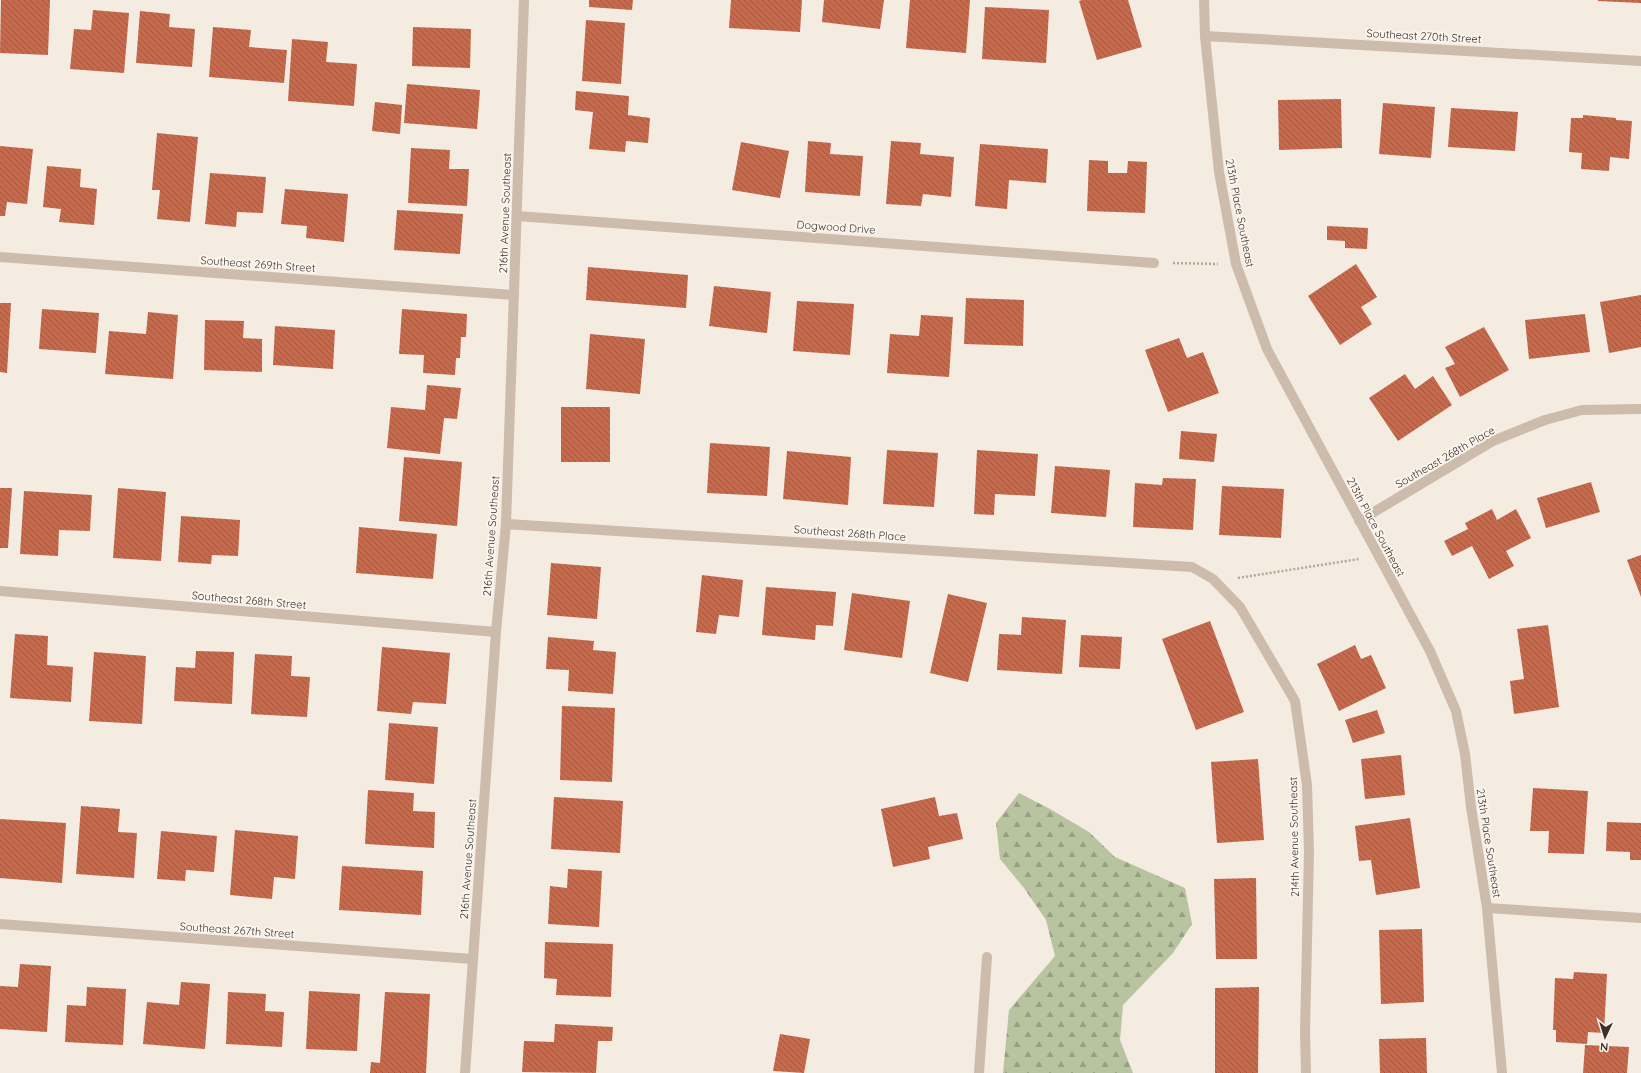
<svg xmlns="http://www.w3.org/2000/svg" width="1641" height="1073" font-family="Quicksand,sans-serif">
<defs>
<pattern id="forest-firs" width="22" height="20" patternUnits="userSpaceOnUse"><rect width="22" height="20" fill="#b8c4a0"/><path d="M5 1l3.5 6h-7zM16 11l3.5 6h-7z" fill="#97a083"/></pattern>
<pattern id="building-back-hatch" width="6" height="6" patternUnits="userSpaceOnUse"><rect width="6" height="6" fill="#c8694b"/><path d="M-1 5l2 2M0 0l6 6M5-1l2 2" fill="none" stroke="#a4573f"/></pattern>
</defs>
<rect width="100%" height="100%" fill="#f4ebe1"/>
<polygon fill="url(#forest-firs)" points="1019,793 1050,809 1089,832 1115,857 1185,888 1192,924 1173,953 1123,1005 1120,1040 1133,1073 1003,1073 1009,1010 1055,956 1046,920 1024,888 1000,859 996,823"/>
<g fill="url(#building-back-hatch)">
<polygon points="1,0 50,0 48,55 0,53"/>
<polygon points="589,0 633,0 632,10 589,7"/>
<polygon points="731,0 802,0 800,32 729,28"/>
<polygon points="824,0 884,0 880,29 822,22"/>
<polygon points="910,0 970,0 966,53 906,48"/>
<polygon points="1082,0 1128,0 1142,47 1097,60 1079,1"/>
<polygon points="1598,0 1641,0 1641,3 1598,1"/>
<polygon points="985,7 1049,10 1046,63 982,59"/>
<polygon points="93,10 129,13 124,73 70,69 74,29 91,30"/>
<polygon points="140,11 170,14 169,27 195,29 192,67 136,63"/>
<polygon points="586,20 625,23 621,84 582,81"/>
<polygon points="213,27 251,30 249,47 287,50 284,83 209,77"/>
<polygon points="413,27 471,29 470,68 412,66"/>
<polygon points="292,39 328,42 326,62 357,64 354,106 288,101"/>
<polygon points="407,84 480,90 477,129 404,123"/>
<polygon points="576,91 629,96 628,115 650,118 648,143 626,141 625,152 589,149 593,112 575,110"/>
<polygon points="1341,99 1342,148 1279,150 1278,100"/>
<polygon points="375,102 402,105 400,134 372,131"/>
<polygon points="1383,103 1435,107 1431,158 1379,154"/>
<polygon points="1451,108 1518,112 1515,151 1448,147"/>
<polygon points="1583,115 1616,118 1616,120 1632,121 1629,159 1610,157 1609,171 1581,169 1582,153 1569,152 1571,118 1583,118"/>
<polygon points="157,133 198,137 190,222 157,219 160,190 152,190"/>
<polygon points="808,141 831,143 830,154 863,156 860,196 805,192"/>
<polygon points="891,141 921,143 920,154 954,157 951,197 923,194 921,206 886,204"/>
<polygon points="741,142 789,151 780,198 732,190"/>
<polygon points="980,144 1048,149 1046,183 1009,180 1007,209 975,206"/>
<polygon points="0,146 33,149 27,204 7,202 5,216 0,216"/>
<polygon points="411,148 450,150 449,169 469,169 467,206 408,203"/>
<polygon points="1089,160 1108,161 1108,173 1127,173 1128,161 1147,162 1145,213 1087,211"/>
<polygon points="47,166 81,169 80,187 97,189 94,225 59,222 61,209 43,207"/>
<polygon points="210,173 266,177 263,213 237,212 236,227 205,224"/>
<polygon points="285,189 348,194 344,242 306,238 307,226 281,224"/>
<polygon points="397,210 463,214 460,254 394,250"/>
<polygon points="1327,226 1368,228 1367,249 1345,248 1345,241 1327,240"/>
<polygon points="1356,264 1377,297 1361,307 1372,324 1340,345 1308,296"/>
<polygon points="588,267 688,275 686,308 586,300"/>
<polygon points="714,286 771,292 767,333 709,326"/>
<polygon points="1641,295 1641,347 1609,353 1600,302"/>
<polygon points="966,298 1024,300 1023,346 964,344"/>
<polygon points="797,301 854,304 850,355 793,351"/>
<polygon points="0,303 11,303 7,373 0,372"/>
<polygon points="42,309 99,313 96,353 39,349"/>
<polygon points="402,309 467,314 466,337 461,337 460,358 456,358 455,375 423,373 424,355 399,354"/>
<polygon points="148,312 178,315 173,379 105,374 109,331 146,334"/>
<polygon points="1585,314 1590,352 1529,359 1525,320"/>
<polygon points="921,315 953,317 949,377 887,373 890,334 919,336"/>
<polygon points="205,320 244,321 243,338 262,339 262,372 204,370"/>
<polygon points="275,326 335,330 333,369 273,365"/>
<polygon points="1484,327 1509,370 1460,397 1445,368 1455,364 1445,347"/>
<polygon points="590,334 645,339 640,394 586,389"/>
<polygon points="1179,338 1187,358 1203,352 1219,393 1168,412 1145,350"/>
<polygon points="1405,374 1415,389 1433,376 1452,405 1398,441 1369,398"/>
<polygon points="427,385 461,388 457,419 444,418 440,454 387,448 391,407 425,410"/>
<rect x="561" y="407" width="49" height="55"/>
<polygon points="1181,431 1217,434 1214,462 1179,459"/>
<polygon points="710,443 770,447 767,496 707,493"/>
<polygon points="887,450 938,453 934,507 883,504"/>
<polygon points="977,450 1038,454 1035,496 995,494 994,515 974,514"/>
<polygon points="787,451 851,457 848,505 783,499"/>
<polygon points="404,457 462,462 457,526 399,521"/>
<polygon points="1055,466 1110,470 1106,517 1051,513"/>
<polygon points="1163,478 1196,479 1193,530 1133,527 1135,483 1162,485"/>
<polygon points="1591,482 1600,512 1546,528 1537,498"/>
<polygon points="1222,486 1284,489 1281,538 1219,535"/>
<polygon points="0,488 12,488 8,548 0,548"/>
<polygon points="118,488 166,492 161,561 113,558"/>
<polygon points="24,491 92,495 90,531 59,530 58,556 20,554"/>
<polygon points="1492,509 1497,520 1516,509 1531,538 1506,551 1514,566 1489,579 1472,546 1452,556 1444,541 1468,529 1465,523"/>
<polygon points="181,516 240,520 238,556 212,555 211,564 178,562"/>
<polygon points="359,527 437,534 433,579 356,573"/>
<polygon points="1641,555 1641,597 1627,560"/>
<polygon points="551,563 601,567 597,619 547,615"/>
<polygon points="702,575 743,580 739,617 719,615 716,634 696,632"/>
<polygon points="766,587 836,592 833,626 816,625 815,640 762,635"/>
<polygon points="852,593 910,601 902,658 844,650"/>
<polygon points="948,594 987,603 968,682 930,673"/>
<polygon points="1022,617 1066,620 1062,674 997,670 999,634 1021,635"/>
<polygon points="1210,621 1244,712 1196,730 1162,639"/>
<polygon points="1548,625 1559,707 1514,714 1510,681 1524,679 1517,629"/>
<polygon points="15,634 48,636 47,665 73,667 71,702 10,698"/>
<polygon points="1081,635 1122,637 1120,669 1079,667"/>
<polygon points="548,637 594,641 593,650 616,652 613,694 568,691 569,670 546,669"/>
<polygon points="1355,645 1361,659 1371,655 1386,688 1339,711 1317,664"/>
<polygon points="382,647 450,653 446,704 413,702 411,714 377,711"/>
<polygon points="196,651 234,652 232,704 174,701 176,667 195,668"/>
<polygon points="94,652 146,656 142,724 89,721"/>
<polygon points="255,654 292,656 291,676 310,677 307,717 251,714"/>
<polygon points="562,706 615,708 612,782 560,780"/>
<polygon points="1377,710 1385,733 1353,743 1345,720"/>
<polygon points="389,723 438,727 434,784 385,780"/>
<polygon points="1401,755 1405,795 1365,799 1361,759"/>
<polygon points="1258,759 1264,840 1217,843 1211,762"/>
<polygon points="1533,788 1588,791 1584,854 1548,853 1549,831 1530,831"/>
<polygon points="368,790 414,793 413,811 435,812 434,848 365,844"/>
<polygon points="554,797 623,801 620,853 551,849"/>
<polygon points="935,797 939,816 957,813 963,839 928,847 930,859 893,867 881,809"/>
<polygon points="81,806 120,809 118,832 137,833 134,878 76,874"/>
<polygon points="1410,818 1420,888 1376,895 1371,860 1359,861 1355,826"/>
<polygon points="0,819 66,823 62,883 0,878"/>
<polygon points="1607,822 1641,823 1641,860 1630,860 1630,852 1606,851"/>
<polygon points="235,830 298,836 295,879 274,877 272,899 230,895"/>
<polygon points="161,831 217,836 214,872 186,870 185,881 157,879"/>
<polygon points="342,866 423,871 421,915 339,910"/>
<polygon points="568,869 602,871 599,927 548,924 550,886 567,888"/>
<polygon points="1256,878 1257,959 1216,959 1214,879"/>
<polygon points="1422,929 1424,1002 1381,1004 1379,930"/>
<polygon points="545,942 613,944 611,997 556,995 557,979 544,978"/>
<polygon points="20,964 51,966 47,1032 0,1029 0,986 18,987"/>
<polygon points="1574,972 1607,974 1604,1033 1588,1032 1587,1044 1556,1042 1556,1030 1553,1030 1555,978 1573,979"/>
<polygon points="181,982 210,984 205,1049 143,1044 147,1002 179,1005"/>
<polygon points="87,987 126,989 123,1045 65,1042 67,1005 86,1006"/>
<polygon points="1259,987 1258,1073 1215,1073 1215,988"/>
<polygon points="309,991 360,994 357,1051 306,1049"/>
<polygon points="228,992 266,994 265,1011 284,1012 282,1047 226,1044"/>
<polygon points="385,992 430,994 426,1073 370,1073 371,1062 380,1063"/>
<polygon points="555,1024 613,1027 612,1041 598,1041 596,1073 522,1072 524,1041 554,1042"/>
<polygon points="780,1034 810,1039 804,1073 773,1071"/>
<polygon points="1426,1038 1427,1073 1380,1073 1379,1039"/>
<polygon points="1585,1045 1629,1047 1627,1073 1583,1073"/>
</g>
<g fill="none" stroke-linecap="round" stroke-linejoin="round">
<g stroke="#b9a596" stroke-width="2.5" stroke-dasharray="2 2" stroke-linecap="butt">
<polyline points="1173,263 1218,264"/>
<polyline points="1238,578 1359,559"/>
</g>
<g stroke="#cdbbac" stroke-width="10">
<polyline points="1204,0 1205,36 1219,172 1236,264 1267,349 1430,651 1456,711 1465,754 1471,807 1487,908 1502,1073"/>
<polyline points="1205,36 1641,61"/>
<polyline points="517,216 1154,263"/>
<polyline points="0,257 514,295"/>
<polyline points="1359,521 1493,441 1545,420 1582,410 1641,409"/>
<polyline points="506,524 1192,567 1213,579 1240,607 1295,701 1307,785 1309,851 1305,1032 1306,1073"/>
<polyline points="0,591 496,632"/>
<polyline points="1487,908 1641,918"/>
<polyline points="0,924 472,959"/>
<polyline points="465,1073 496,632 506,524 524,0"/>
<polyline points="979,1073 987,957"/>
</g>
</g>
<g text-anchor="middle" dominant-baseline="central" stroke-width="4" stroke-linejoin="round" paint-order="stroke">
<g font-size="11" fill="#3b302b" stroke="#fbf5ee">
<text transform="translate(1424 36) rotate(3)">Southeast 270th Street</text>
<text transform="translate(505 213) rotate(-88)">216th Avenue Southeast</text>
<text transform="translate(1240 213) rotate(79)">213th Place Southeast</text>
<text transform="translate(836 227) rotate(4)">Dogwood Drive</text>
<text transform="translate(258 264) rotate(4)">Southeast 269th Street</text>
<text transform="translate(1445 457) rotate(-30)">Southeast 268th Place</text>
<text transform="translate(1376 527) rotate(62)">213th Place Southeast</text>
<text transform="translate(850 533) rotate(4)">Southeast 268th Place</text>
<text transform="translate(491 536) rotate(-86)">216th Avenue Southeast</text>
<text transform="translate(249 600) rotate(5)">Southeast 268th Street</text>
<text transform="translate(1294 837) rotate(-91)">214th Avenue Southeast</text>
<text transform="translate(1489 843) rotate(81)">213th Place Southeast</text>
<text transform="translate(468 859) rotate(-86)">216th Avenue Southeast</text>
<text transform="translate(237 930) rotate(4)">Southeast 267th Street</text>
</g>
</g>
<g transform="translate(1605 1037) rotate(184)" stroke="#fbf5ee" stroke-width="3" paint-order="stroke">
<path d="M0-3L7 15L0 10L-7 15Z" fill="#3b302b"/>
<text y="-6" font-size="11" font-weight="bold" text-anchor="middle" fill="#3b302b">N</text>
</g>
</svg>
